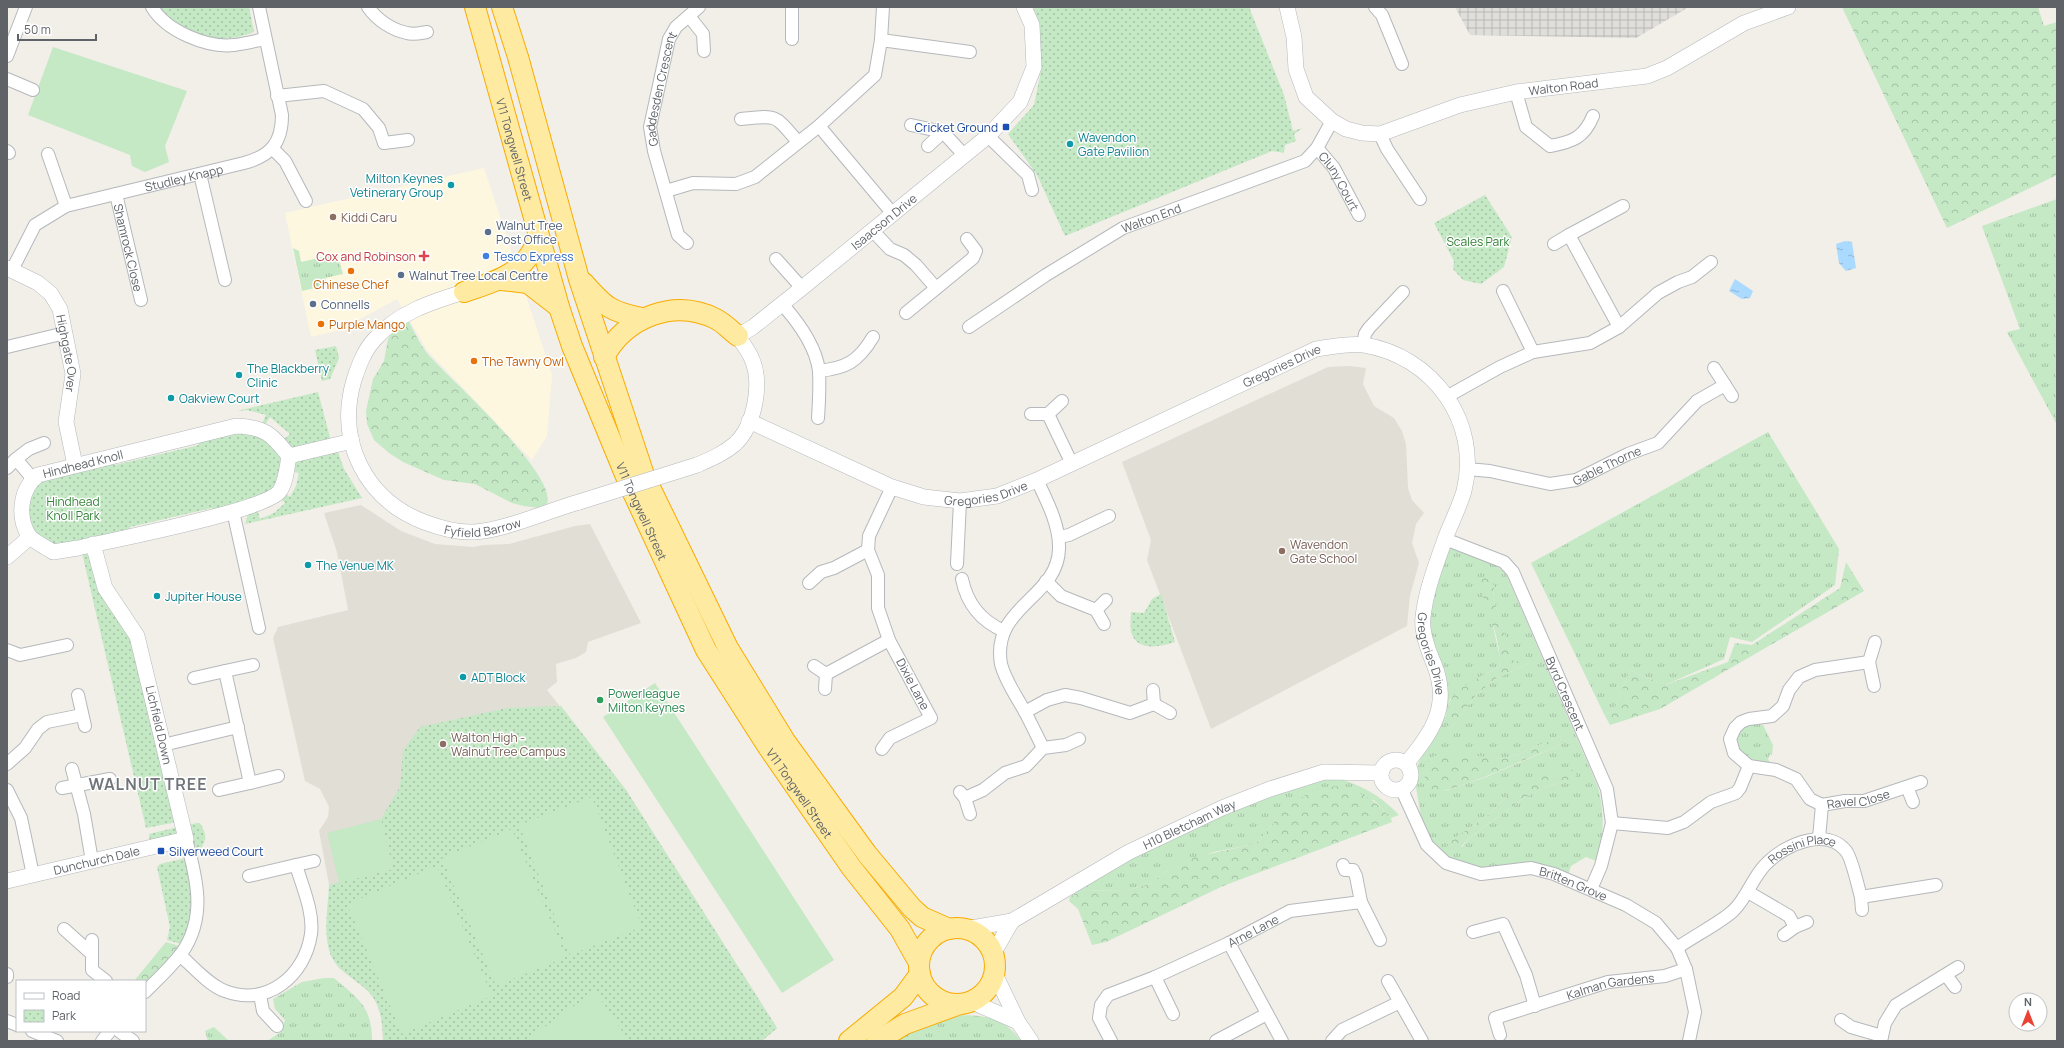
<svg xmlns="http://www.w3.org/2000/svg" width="2064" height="1048" font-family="Manrope,sans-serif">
<defs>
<pattern id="industrial-grid" width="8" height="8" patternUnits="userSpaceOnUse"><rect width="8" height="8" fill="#e0deda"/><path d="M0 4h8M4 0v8" fill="none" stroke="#b9b8b5"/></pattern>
<pattern id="grass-tufts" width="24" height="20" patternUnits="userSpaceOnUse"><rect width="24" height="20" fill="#c5e8c5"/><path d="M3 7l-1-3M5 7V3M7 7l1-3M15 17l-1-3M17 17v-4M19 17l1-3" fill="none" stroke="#a3c0a4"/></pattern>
<pattern id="forest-crowns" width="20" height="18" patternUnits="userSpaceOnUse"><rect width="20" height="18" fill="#c5e8c5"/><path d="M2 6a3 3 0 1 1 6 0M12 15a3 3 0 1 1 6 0" fill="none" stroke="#a3c0a4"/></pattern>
<pattern id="park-dots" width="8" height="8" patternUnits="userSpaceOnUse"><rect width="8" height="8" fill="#c5e8c5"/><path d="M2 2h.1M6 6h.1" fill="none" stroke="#a3c0a4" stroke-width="1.8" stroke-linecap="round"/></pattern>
<pattern id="water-ripples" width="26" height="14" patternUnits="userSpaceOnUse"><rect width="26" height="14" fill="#aadaff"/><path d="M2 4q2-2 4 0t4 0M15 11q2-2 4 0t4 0" fill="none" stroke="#8eb4d2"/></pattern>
</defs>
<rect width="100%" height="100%" fill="#f1efe8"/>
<polygon fill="#fef7e0" points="484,168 552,375 547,436 532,460 427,350 397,299 340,330 311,337 285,213"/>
<polygon fill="url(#industrial-grid)" points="1455,7 1689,7 1636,38 1470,35"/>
<g fill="#e1ded6">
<polygon points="1350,366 1366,368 1363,384 1374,406 1394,418 1402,431 1406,444 1408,488 1412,500 1424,513 1416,524 1412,543 1419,563 1410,596 1407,626 1211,729 1147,560 1151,540 1122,462 1328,367"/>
<polygon points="361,505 401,531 435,544 473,547 484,545 509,544 575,526 590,524 641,623 588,642 586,652 576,658 556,664 557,682 547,690 626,790 777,1028 762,1041 383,1041 381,1016 376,1002 369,992 339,968 330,954 330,890 319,831 328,817 329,807 320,789 305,781 273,638 278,627 348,610 337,552 324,513"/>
</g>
<g fill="url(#grass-tufts)" fill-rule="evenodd">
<polygon points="2057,199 2057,425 2007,332 2020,329 1982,226"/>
<polygon points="293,248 299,251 301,262 337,254 343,274 325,278 327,285 302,291"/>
<polygon points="1768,432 1839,549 1835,585 1752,642 1730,637 1724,659 1665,685 1630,670 1614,710 1604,714 1531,563"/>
<path d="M1448,547C1464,549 1498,562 1507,576L1598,787C1605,815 1603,834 1599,862L1586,857L1571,866L1568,875L1468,867L1452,862L1430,840L1422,823L1415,781L1419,762L1436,724L1440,710L1425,627ZM1490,578L1494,587L1493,598L1514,663H1529L1495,679L1475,696L1453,726L1445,716L1450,699L1476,679L1499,667L1500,658L1493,626ZM1560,736L1563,742L1558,746L1486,777L1445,791L1443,753L1502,759L1517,755ZM1573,779L1548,786L1524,798L1469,838L1462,847L1449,842L1491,813L1511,793Z"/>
<path d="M1755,724L1763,725L1773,745L1772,755L1770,754L1768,759L1771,765L1745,758L1735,745C1736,732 1742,726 1755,724Z"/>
<path d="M1341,779C1366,788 1381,796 1399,815L1391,818L1374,800L1278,817L1259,841L1250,845L1214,852L1172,867L1150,884L1128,890L1079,891L1127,860L1219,817L1262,799L1319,780Z"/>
<path d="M324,978H334C358,999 372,1006 372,1041H267L281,1032L285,1020L275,1009L273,999L302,982Z"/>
<path d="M960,1015C988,1016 1003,1017 1021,1041H885L936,1019Z"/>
<polygon points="214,1027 229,1041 208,1041 205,1031"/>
</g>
<g fill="url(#forest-crowns)">
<polygon points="1842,7 2038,7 2044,26 2057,22 2057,175 1947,228"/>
<path d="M407,318C413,329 419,343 427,353C448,378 558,474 547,504L538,508L524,506L512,503L475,484L444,480L403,462L389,453L374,440L367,424L366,411L373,379L384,361L388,339L393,330Z"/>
<polygon points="1846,562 1864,591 1660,709 1610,725 1604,714 1614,710 1630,670 1665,685 1728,662 1735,643 1752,645 1840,588"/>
<path d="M1485,576L1490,578L1494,587L1493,598L1514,662L1527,658L1529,663L1495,679L1475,696L1453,726L1447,727C1440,691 1472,682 1499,667C1503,643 1486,606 1478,582Z"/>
<path d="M1560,736L1563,742L1558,746C1515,763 1473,785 1427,795L1424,791L1425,773L1429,758L1443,753H1456L1502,759L1517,755Z"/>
<polygon points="1565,769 1573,770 1577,775 1573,779 1548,786 1524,798 1469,838 1456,852 1450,851 1447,847 1449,842 1491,813 1511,793 1541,775"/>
<path d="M1338,786C1364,793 1373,798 1391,818L1392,822L1223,886L1106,942L1092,945L1078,909L1069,901L1070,897L1079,891L1128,890L1150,884L1172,867L1191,858L1250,845L1259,841L1278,817L1296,801L1315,789Z"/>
<polygon points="166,942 179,946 145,985 145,981 134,981"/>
</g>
<g fill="url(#park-dots)">
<path d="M157,7H249L254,32C230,42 204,40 181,28C173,23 165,14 157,7Z"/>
<polygon points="1034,7 1249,7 1284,95 1293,131 1303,128 1294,134 1296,141 1285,145 1284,153 1272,151 1065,236 1037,175 1008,134 1034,105 1042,66"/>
<polygon points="1485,195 1512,237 1504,267 1481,284 1463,280 1453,269 1454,261 1434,223"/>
<polygon points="336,346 339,358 330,379 322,381 315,350"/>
<polygon points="318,392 331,441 293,448 282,441 290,434 270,417 265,425 262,424 266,415 247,410 237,411"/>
<polygon points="243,433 257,434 280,454 282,467 273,490 213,511 212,508 130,527 131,531 60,546 41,540 27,520 30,493 43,481 114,462 115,465 199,445 198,441"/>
<polygon points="338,452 344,469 362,498 245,524 248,514 257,509 260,519 274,513 285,503 280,498 285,493 290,497 296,486 299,473 293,472 296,462"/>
<polygon points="82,553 90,553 130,631 177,822 146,828"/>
<path d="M1161,594L1175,642C1160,647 1137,652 1131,632C1130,626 1131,618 1131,612L1144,613L1152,599Z"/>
<path d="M561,706L626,790L777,1028L762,1041H383C383,1024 381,1005 369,992C356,978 337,972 330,953C323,933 328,907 329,885L393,869L381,819L400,787L403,751L420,727L507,708Z"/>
<path d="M197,823H200C207,835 207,839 200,850L195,852L188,825Z"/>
<polygon points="178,827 177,835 150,842 149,834"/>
<polygon points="186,858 194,894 194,914 181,944 167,940 170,927 157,867 160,864"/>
</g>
<g fill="#c5e8c5">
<polygon points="53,47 187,91 165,146 169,162 145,172 132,166 130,155 28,115"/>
<polygon points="655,683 834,960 782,993 603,717"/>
<polygon points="592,797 642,927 570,955 519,825"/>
<polygon points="381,819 393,869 339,883 327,833"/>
<polygon points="512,829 566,957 496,986 442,858"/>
<polygon points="437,866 492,996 402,1034 347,904"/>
<polygon points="595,991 629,1041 525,1041"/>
</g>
<g fill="url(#water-ripples)">
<polygon points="1845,241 1852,242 1856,268 1846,271 1839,263 1836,244"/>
<polygon points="1735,279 1753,291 1750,298 1742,299 1729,291"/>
</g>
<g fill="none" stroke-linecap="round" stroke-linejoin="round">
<defs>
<g id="minor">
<path d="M152,7C166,31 207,48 234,45C244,44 255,41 265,39"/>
<path d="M368,7C377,20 392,30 407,33C413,35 421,33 427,32"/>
<polyline points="792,7 792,39"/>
<polyline points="1375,7 1382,15 1402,64"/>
<polyline points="689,16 703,34 704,51"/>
<polyline points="881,40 970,52"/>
<polyline points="7,56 26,7"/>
<polyline points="7,79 33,90"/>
<path d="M1516,92L1526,127L1550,146C1572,142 1584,138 1593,116"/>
<polyline points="277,96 324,91 363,109 379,128 384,143 408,140"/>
<path d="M741,119C778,115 774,114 798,142"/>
<polyline points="911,125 943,132"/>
<polyline points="819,126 893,214"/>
<polyline points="943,132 964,155"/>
<polyline points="1380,134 1387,149 1420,199"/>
<polyline points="988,136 1028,175 1032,190"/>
<polyline points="928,146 943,132"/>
<polyline points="272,148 285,161 306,201"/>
<path id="s1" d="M1317,148L1334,168L1359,215"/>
<polyline points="7,151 9,153"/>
<polyline points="48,154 66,206"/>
<polyline points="200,174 225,280"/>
<polyline points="666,191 693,183 736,184 755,177 819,126 875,75 881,40 883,7"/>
<path id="s2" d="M116,194L141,300"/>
<polyline points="872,230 890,249 904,255 916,265 936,288"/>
<path id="s3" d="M687,243L678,235L654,151L650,127L669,39L676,27L699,7"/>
<polyline points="1554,244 1569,235"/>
<polyline points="776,259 802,288"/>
<path id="s4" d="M12,270L35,225L66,206L244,163C270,156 282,144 282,115L259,7"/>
<polyline points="1503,291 1533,352"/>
<path d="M782,304C799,323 816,346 819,371C820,387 819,403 818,418"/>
<polyline points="906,313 973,258 976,251 967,239"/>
<path id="s5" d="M969,327L1046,275L1123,228L1305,161L1317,148L1332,121"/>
<polyline points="1619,327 1569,235 1623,206"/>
<polyline points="1363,345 1365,334 1369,328 1403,292"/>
<polyline points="7,347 65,333"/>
<polyline points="1714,368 1732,396"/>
<path d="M819,371C846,368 858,362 873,337"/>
<polyline points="1448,396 1500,367 1533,352 1590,343 1619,327 1658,293 1678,282 1692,277 1711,262"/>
<polyline points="1031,414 1048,414 1072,464"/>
<polyline points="1048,414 1062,401"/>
<polyline points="16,459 29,449 44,443"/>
<polyline points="7,468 16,459 33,479"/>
<path id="s6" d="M1467,469L1490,471L1550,484L1576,480L1628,454L1658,443L1697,401L1725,385"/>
<path d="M1037,480C1047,501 1060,526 1059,549C1058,598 991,606 1001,664C1005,680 1016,696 1024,710C1031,723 1037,736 1043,748"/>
<polyline points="233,511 259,628"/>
<polyline points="1059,537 1069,535 1109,516"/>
<path id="s7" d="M1445,539L1504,562L1513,572L1607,789L1612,823L1601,866L1591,889"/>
<polyline points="957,564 960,501"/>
<path d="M962,579C967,604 981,621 1004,631"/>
<polyline points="1046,581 1061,596 1096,610 1104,624"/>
<polyline points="809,583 821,572 834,568 868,550"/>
<polyline points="1096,610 1106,600"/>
<polyline points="7,650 20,655 67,645"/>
<path id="s8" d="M1869,662L1815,670L1799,677L1789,690L1783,706L1772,716L1749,719L1741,722L1735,728L1730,739L1734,753L1749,766L1776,770L1796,779L1810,799L1822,805L1845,801H1864L1921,782"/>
<polyline points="253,665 225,671 250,783 278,776"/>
<polyline points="814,666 826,674"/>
<polyline points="826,674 889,640"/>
<polyline points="194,678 225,671"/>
<polyline points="1874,686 1869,662 1875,642"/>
<polyline points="825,689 826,674"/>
<polyline points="1153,690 1154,704"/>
<polyline points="78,695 85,726"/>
<polyline points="1154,704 1170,713"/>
<polyline points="1025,712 1047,700 1065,695 1081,698 1130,713 1154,704"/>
<polyline points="163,745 238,727"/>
<polyline points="882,749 890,738 931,718 889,640 878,608 878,575 868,550 869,536 892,487"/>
<polyline points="7,764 25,748 38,729 47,722 82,715"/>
<polyline points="72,769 84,814 92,861"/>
<polyline points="1907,787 1913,802"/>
<polyline points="62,788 110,779"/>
<path id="s9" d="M1401,788L1427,845L1446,863L1481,874L1531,868L1554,874L1626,905L1656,923L1677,948L1686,969L1695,1012L1689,1041"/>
<polyline points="7,790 21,818 33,875"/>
<polyline points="219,790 250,783"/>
<polyline points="960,792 965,798 970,814"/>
<polyline points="965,798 983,790 1005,773 1026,766 1043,748 1066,745 1079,739"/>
<polyline points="1612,823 1668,828 1684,822 1711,802 1736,793 1740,788 1749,766"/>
<polyline points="1819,838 1822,805"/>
<polyline points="296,865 314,861"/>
<polyline points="1343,865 1345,870 1353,870 1356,876 1361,902 1380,940"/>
<polyline points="1748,892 1789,916 1795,927"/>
<polyline points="1861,897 1862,910"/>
<polyline points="64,929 92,954"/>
<polyline points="1473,932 1503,924 1526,975 1535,1006"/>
<polyline points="1784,935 1795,927 1807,922"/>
<polyline points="92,940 92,970 106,981"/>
<polyline points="1229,943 1282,1041"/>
<path id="s10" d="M1677,948C1692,937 1720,923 1733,911C1748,897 1753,875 1768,862C1786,844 1827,827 1846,851C1852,858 1858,887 1861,897L1936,885"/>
<path d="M180,955C192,966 210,986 225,991C267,1007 305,976 311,934C314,912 302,886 296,865L249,876"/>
<polyline points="1946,975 1955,987"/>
<polyline points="7,977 7,974"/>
<polyline points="1155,977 1173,1014"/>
<polyline points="1388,981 1422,1041"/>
<path d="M145,992C157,980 170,968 181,954C207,918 197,879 186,839"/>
<polyline points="260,995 263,1011 277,1026"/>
<polyline points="1841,1020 1851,1027 1882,1036"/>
<polyline points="7,1021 17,1025"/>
<polyline points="32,1031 57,1041"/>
<polyline points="119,1031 133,1041"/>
<path id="s11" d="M1500,1035L1495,1018L1608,982L1665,976L1686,969"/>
<polyline points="102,1041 110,1031"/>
<path id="s12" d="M1111,1041L1099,1018L1101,1005L1108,995L1155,977L1229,943L1290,911L1361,902"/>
<polyline points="1216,1041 1267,1014"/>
<polyline points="1332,1041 1342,1030 1400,1002"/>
<polyline points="1881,1041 1885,1023 1896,1005 1958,967"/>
</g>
<g id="tertiary">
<path id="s13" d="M1287,7L1294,37L1296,69L1306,97L1332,121L1346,129L1362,133L1380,134L1460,105L1516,92L1647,76L1667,68L1744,23L1788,7"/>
<path id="s14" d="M7,268L38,283L51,294L60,309L73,374L66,422L75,465"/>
<path id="s15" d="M464,292C431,302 397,313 374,340C364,351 359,365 354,380C336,441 365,499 424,522C440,528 457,533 474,532C506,530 547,511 579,502"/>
<path id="s16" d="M749,421L892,487L924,497L960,501L997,496L1037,480L1316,349C1332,347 1348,343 1364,345C1433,356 1481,422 1464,491C1459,508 1451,523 1445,539C1436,565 1426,590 1423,617C1421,632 1428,650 1434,664C1451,706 1432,732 1406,764"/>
<path d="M236,426C266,427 272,435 289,456C287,467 286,483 279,492C263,511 112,540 78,548L53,552C46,547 34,542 29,536C17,517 20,489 38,475Z"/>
<polyline points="289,456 352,441"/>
<path id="s17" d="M697,465C711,459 723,454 735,444C755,425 763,382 751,357C748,350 742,343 738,336L753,327L802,288L988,136L1020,102L1034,67L1032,25L1024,7"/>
<polyline points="7,557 30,537"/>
<circle cx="1396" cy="775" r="15"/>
<path id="s18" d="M7,881L186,839L137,636L105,588L93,544"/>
<path id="s19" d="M966,929L1012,921L1129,852L1222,808L1270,789L1324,772L1381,773"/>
<polyline points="993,954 1012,921"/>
<polyline points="994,972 1018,1022 1031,1041"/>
<polyline points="970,1001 1018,1022"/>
</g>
<g id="trunk">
<path id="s20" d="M475,7L559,307L572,346L629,484L706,650L768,747L851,867L900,929L919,963"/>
<polyline points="502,7 518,57 579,279 644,475 728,648 785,741 867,854 912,908 922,917 949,929"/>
<polyline points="501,280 528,283 559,307"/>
<path d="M584,283C605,307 611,312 642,318"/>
<path d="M464,292C495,282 527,273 538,238"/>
<path d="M604,357C626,317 674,298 716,319C724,323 731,331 738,336"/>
<circle cx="957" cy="966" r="38"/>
<polyline points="849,1041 903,997 920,974"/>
<polyline points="877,1041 905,1024 960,1004"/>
</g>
</defs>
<use href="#minor" stroke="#b5b8bc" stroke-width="14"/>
<use href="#tertiary" stroke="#b5b8bc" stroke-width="16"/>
<use href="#trunk" stroke="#f9ab00" stroke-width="22"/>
<use href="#minor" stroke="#fff" stroke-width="12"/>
<use href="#tertiary" stroke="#fff" stroke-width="15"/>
<use href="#trunk" stroke="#feeaa1" stroke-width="20"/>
<defs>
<polyline id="tertiary-bridge" points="579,502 697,465"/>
</defs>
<use href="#tertiary-bridge" stroke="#b5b8bc" stroke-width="16" stroke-linecap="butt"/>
<use href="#tertiary-bridge" stroke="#fff" stroke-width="15"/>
</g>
<g fill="#1a4fb4" stroke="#fff" stroke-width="1.5">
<rect x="1002" y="123" width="8" height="8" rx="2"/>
<rect x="157" y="847" width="8" height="8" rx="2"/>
</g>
<g fill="#0f9aa8" stroke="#fff" stroke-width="1.5">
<circle cx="1070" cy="144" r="4"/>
<circle cx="451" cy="185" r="4"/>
<circle cx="239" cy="375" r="4"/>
<circle cx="171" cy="398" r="4"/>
<circle cx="308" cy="565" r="4"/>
<circle cx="157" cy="596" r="4"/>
<circle cx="463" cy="677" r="4"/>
</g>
<g fill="#8d6e63" stroke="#fff" stroke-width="1.5">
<circle cx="333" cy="217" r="4"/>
<circle cx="1282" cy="551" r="4"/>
<circle cx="443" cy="744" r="4"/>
</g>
<g fill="#5c6f8a" stroke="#fff" stroke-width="1.5">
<circle cx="488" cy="232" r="4"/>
<circle cx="401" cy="275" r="4"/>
<circle cx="313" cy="304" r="4"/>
</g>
<path fill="#e0444e" stroke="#fff" stroke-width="1.5" d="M422 250h4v4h4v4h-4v4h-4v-4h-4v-4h4z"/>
<circle fill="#3f7fe0" stroke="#fff" stroke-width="1.5" cx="486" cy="256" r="4"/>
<g fill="#e8710a" stroke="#fff" stroke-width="1.5">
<circle cx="351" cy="271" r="4"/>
<circle cx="321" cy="324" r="4"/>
<circle cx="474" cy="361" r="4"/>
</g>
<circle fill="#2e9e5b" stroke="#fff" stroke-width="1.5" cx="600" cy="700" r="4"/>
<g text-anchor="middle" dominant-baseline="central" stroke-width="3" stroke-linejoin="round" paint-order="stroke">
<g font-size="12" fill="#5f6368" stroke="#fff">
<text stroke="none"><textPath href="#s13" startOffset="369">Walton Road</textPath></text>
<text stroke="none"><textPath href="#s3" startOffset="163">Gaddesden Crescent</textPath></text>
<text stroke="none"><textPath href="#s20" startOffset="148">V11 Tongwell Street</textPath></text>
<text stroke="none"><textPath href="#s4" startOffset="208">Studley Knapp</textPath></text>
<text stroke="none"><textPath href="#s1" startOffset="40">Cluny Court</textPath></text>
<text stroke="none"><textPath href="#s5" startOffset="213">Walton End</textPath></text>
<text stroke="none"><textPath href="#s17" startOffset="347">Isaacson Drive</textPath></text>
<text stroke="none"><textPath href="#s2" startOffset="55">Shamrock Close</textPath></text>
<text stroke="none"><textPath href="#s14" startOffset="114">Highgate Over</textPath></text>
<text stroke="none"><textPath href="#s16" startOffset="578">Gregories Drive</textPath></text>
<text transform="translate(83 464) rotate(-14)">Hindhead Knoll</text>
<text stroke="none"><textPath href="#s6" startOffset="145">Gable Thorne</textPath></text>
<text stroke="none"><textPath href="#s16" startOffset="254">Gregories Drive</textPath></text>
<text stroke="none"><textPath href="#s20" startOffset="532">V11 Tongwell Street</textPath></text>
<text stroke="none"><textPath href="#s15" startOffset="384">Fyfield Barrow</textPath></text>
<text stroke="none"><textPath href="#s16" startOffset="1034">Gregories Drive</textPath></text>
<text transform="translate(913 684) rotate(62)">Dixie Lane</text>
<text stroke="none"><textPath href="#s7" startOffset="209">Byrd Crescent</textPath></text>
<text transform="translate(159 725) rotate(77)">Lichfield Down</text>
<text stroke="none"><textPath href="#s20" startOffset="856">V11 Tongwell Street</textPath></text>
<text stroke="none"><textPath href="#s8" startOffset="331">Ravel Close</textPath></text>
<text stroke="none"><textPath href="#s19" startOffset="249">H10 Bletcham Way</textPath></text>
<text stroke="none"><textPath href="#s10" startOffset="166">Rossini Place</textPath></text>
<text stroke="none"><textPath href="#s18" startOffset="92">Dunchurch Dale</textPath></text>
<text stroke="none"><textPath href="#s9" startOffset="221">Britten Grove</textPath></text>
<text stroke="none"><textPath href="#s12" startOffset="210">Arne Lane</textPath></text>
<text stroke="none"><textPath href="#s11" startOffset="138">Kalman Gardens</textPath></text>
</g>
<g font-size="12" fill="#164399" stroke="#fff" text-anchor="end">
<text x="998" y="127">Cricket Ground</text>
<text x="169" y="851" text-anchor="start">Silverweed Court</text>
</g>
<g font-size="12" fill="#0d838f" stroke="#fff" text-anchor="start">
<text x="1078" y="137">Wavendon<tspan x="1078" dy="14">Gate Pavilion</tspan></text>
<text x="443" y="178" text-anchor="end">Milton Keynes<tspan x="443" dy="14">Vetinerary Group</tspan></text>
<text x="247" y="368">The Blackberry<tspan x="247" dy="14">Clinic</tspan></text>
<text x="179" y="398">Oakview Court</text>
<text x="316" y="565">The Venue MK</text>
<text x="165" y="596">Jupiter House</text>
<text x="471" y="677">ADT Block</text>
</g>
<g font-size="12" fill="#785e54" stroke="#fff" text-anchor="start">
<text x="341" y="217">Kiddi Caru</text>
<text x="1290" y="544">Wavendon<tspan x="1290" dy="14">Gate School</tspan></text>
<text x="451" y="737">Walton High -<tspan x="451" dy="14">Walnut Tree Campus</tspan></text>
</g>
<g font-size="12" fill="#4e5e75" stroke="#fff" text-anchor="start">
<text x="496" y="225">Walnut Tree<tspan x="496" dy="14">Post Office</tspan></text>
<text x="409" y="275">Walnut Tree Local Centre</text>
<text x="321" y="304">Connells</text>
</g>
<g font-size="12" fill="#348238" stroke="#fff">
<text x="1478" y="241">Scales Park</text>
<text x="73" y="501">Hindhead<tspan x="73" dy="14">Knoll Park</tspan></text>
</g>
<g font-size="12" fill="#be3a42" stroke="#fff" text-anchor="end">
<text x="416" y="256">Cox and Robinson</text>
</g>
<g font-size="12" fill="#366cbe" stroke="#fff" text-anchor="start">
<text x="494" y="256">Tesco Express</text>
</g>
<g font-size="12" fill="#c56008" stroke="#fff" text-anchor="start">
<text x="351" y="284" text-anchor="middle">Chinese Chef</text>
<text x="329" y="324">Purple Mango</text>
<text x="482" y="361">The Tawny Owl</text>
</g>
<g font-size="12" fill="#27864d" stroke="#fff" text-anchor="start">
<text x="608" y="693">Powerleague<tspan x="608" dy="14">Milton Keynes</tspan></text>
</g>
<g font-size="16" font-weight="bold" letter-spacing="1" fill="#70757a" stroke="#fff">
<text x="148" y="784">WALNUT TREE</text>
</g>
</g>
<rect width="2064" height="1048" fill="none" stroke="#5f6368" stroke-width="16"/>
<rect x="16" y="980" width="130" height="52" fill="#ffffff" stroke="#bfc1c3"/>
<rect x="24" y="993" width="20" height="6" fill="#ffffff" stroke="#bfc1c3"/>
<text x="52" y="1000" font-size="12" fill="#5f6368">Road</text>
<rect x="24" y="1010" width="20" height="12" fill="url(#park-dots)" stroke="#bfc1c3"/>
<text x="52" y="1020" font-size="12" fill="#5f6368">Park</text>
<g transform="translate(2028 1012)"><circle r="19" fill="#ffffff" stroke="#bfc1c3"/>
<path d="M0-3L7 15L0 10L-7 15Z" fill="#ea4335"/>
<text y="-6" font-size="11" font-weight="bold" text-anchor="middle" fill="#5f6368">N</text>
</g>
<path d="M18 34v6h78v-6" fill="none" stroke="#5f6368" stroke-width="2"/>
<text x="24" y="34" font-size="12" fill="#5f6368" stroke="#ffffff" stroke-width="3" paint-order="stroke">50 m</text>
</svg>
